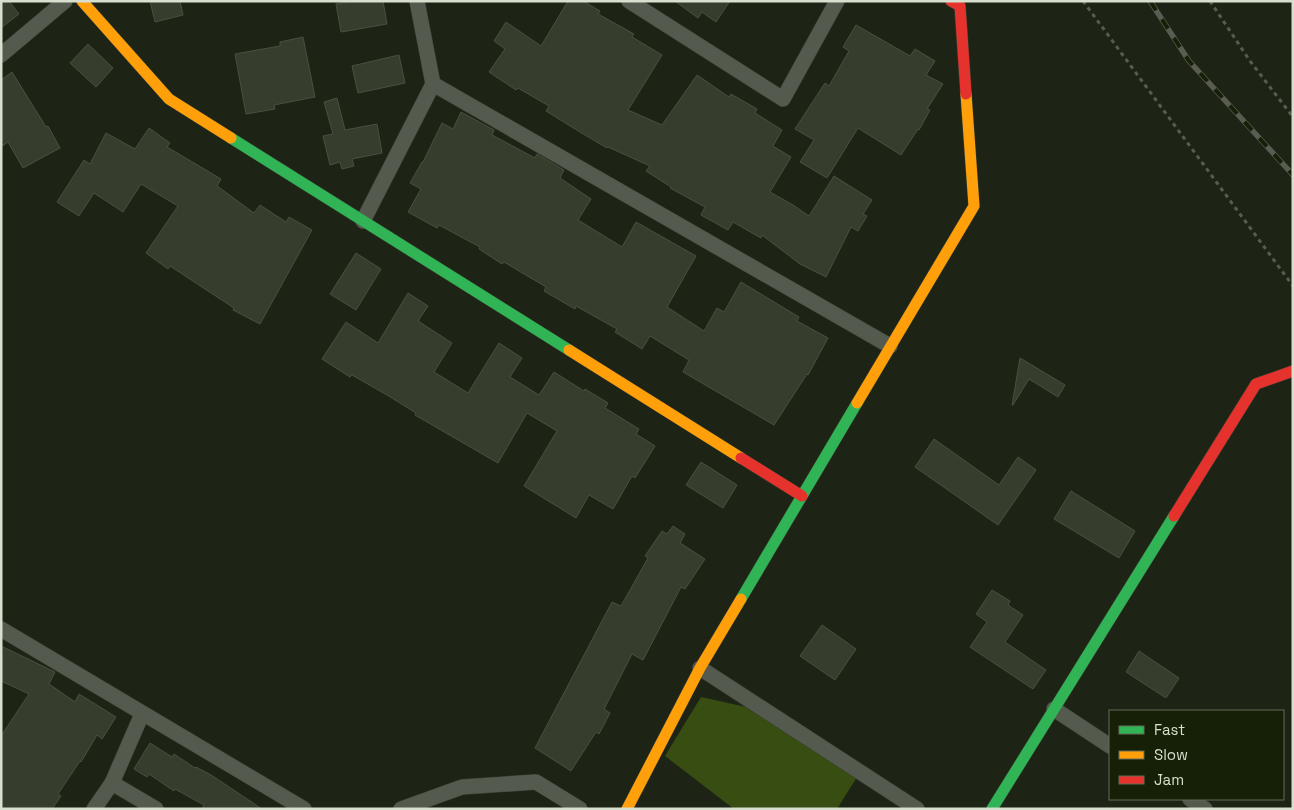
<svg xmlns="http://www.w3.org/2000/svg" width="1294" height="810" font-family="'Space Grotesk',sans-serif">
<rect width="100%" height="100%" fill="#1e2415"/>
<polygon fill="#384d12" points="701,697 746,707 857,777 837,809 734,809 665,756"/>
<g fill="#373d2c" stroke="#4a4f43">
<polygon points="1,1 9,1 19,14 1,28"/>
<polygon points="150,1 180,1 183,15 155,22"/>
<polygon points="354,1 383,1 387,24 341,32 336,4"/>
<polygon points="568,1 583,1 600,11 598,14 634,34 632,37 662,55 628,110 662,125 697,75 729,97 731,94 757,109 755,113 782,130 773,146 791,157 770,192 793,205 809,216 834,176 872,200 863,214 867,216 858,231 851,227 826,277 800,264 762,235 761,238 733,222 728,230 701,215 705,207 670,188 671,187 646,171 650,166 608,147 607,148 580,132 546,111 549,106 518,88 516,90 489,72 505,49 494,41 506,22 541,46"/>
<polygon points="675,1 730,1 716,22 702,12 698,18"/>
<polygon points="856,25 910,56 915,49 935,61 926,75 943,84 927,109 930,110 919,130 918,129 901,155 858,128 827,178 800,162 814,140 795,129 825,83 829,86 849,51 843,47"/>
<polygon points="303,37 315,97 274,105 275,109 246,114 235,54 280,46 280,42"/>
<polygon points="88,44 113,68 96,87 70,63"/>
<polygon points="399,55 405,83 358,93 352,66"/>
<polygon points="12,72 46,127 48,126 60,148 23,168 8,142 1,147 1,80"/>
<polygon points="337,98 345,130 377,124 382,153 352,159 354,166 342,169 340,162 330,165 323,136 333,134 324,102"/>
<polygon points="461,112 494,130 492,135 535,158 537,154 564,170 560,178 591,199 578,220 622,247 636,222 696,256 667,307 704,331 717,308 724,312 741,282 799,317 797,321 828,338 808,375 807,374 774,425 683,372 689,360 650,336 642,349 615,332 617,329 576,306 575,309 544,291 546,287 504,262 502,264 479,249 480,247 439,225 437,228 408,212 421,189 410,183 422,162 423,162 442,123 453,129"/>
<polygon points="149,128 170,143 167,147 221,179 217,186 254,213 260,205 286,222 289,217 312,230 260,324 233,310 234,308 170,266 168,269 146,253 178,206 141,184 123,212 94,193 79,216 57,202 84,160 90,164 106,133 135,149"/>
<polygon points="356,253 381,269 356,310 330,294"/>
<polygon points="408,293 428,306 418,321 452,343 434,372 468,393 499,343 522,358 510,377 539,395 554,372 584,391 585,389 608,403 605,408 639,429 636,434 655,446 635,478 632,476 613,509 589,495 576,518 524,486 557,431 527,413 498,463 415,415 416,413 387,395 352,375 350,377 322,359 346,322 378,343"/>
<polygon points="1020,358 1065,385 1058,397 1029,379 1013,405 1012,405"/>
<polygon points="934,439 999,485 1018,457 1036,470 998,525 915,467"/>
<polygon points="701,462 737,485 723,508 686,485"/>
<polygon points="1071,491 1135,531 1119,558 1054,519"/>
<polygon points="673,526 685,534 680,543 705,559 685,589 681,587 643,660 632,654 604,709 610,713 599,734 596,732 571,771 535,748 612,602 621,606 648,558 645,556 662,531 667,534"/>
<polygon points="992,590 1010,601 1008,605 1023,615 1005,642 1046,670 1033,689 970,647 987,622 976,614"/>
<polygon points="822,625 856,649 835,680 800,656"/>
<polygon points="1,646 55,672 49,684 75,702 79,694 116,717 102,739 97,735 81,762 80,761 58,794 61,796 52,809 1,809 1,736 29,694 1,681"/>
<polygon points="1139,651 1179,678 1166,698 1126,672"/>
<polygon points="150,743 172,757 174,754 195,768 196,767 211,775 262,809 202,809 204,805 175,789 174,791 149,774 147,777 134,769"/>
</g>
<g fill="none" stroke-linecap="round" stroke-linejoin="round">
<defs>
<g id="street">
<polyline points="629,1 783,99 837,1"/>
<polyline points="1,55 65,1"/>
<polyline points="433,84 890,346"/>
<polyline points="363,221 433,84 417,1"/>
<polyline points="1,629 304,809"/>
<polyline points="700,668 917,809"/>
<polyline points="1054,709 1110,746"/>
<polyline points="142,714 112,783 156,809"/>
<polyline points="1190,799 1205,809"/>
<polyline points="94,809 112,783"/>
<polyline points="401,809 462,787 536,782 580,809"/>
</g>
<g id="fast">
<polyline points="231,138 569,350"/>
<polyline points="741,599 857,403"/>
<polyline points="992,809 1174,516"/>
</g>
<g id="slow">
<polyline points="82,1 169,99 231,138"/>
<polyline points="569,350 741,458"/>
<polyline points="857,403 974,206 966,94"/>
<polyline points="627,809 700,668 741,599"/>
</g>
<g id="jam">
<polyline points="951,1 960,6 966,94"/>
<polyline points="741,458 802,496"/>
<polyline points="1174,516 1256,384 1293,371"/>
</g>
</defs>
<use href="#street" stroke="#393f34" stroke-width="16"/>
<use href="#fast" stroke="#393f34" stroke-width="12"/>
<use href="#slow" stroke="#393f34" stroke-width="12"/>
<use href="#jam" stroke="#393f34" stroke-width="12"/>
<g stroke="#575c51" stroke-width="3" stroke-dasharray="4 4" stroke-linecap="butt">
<polyline points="1083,1 1293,286"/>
<polyline points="1210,1 1250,61 1293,117"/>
</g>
<use href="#street" stroke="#545a4e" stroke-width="15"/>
<use href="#fast" stroke="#30b455" stroke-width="11"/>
<use href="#slow" stroke="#ff9f0a" stroke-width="11"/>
<use href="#jam" stroke="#e5322d" stroke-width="11"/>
<defs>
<polyline id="rail" points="1150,1 1189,61 1293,175"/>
</defs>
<use href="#rail" stroke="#585c51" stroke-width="5.5"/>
<use href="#rail" stroke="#162006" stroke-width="4" stroke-dasharray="11" stroke-linecap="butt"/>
</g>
<rect width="1294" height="810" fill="none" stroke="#d7dfce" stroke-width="5"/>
<rect x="1109" y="710" width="175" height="90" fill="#162006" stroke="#636c56"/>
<rect x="1119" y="726" width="25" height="8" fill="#30b455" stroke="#636c56"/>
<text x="1154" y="735" font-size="15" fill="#d7dfce">Fast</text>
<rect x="1119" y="751" width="25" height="8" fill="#ff9f0a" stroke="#636c56"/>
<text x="1154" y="760" font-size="15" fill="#d7dfce">Slow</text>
<rect x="1119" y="776" width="25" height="8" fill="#e5322d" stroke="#636c56"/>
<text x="1154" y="785" font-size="15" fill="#d7dfce">Jam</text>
</svg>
